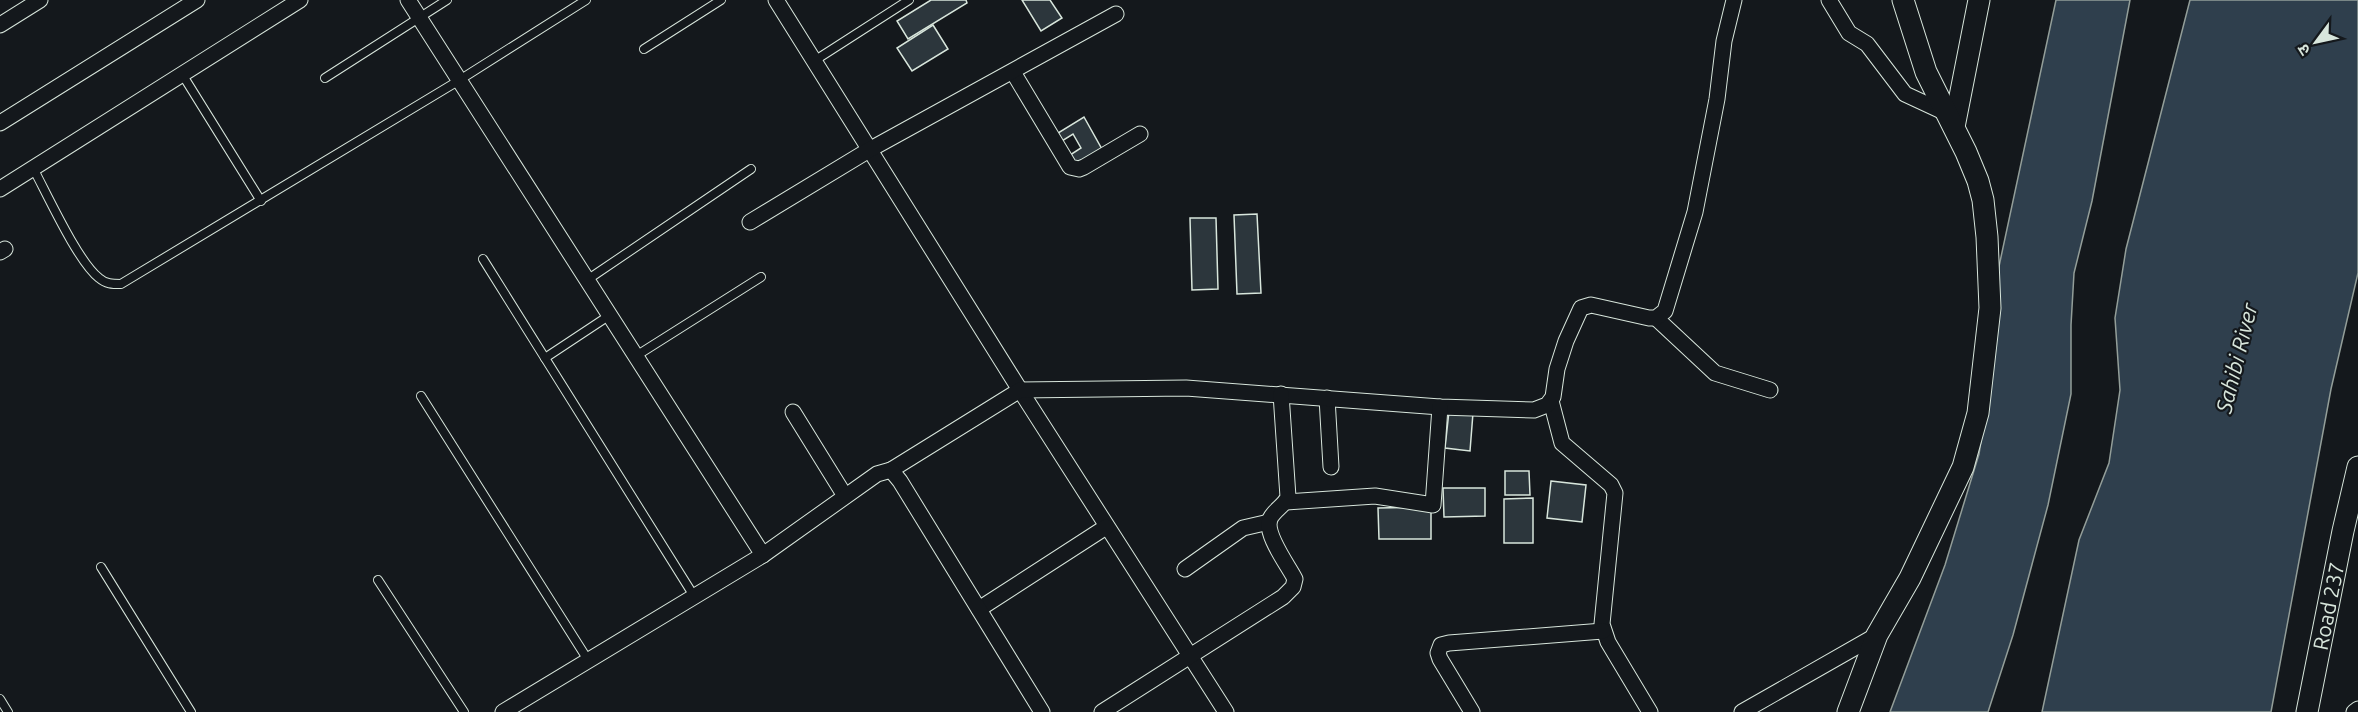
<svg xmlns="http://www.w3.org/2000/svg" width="2358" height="712" font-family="Ubuntu,'Noto Sans Devanagari',sans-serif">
<rect width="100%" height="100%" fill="#14181c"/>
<g fill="#2f3f4d" stroke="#939e99" stroke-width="1.5">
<polygon points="2056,0 2130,0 2092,201 2074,273 2071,325 2071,394 2048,505 2013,635 1988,712 1890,712 1945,565 1979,454 1992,369 1998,271"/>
<polygon points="2190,0 2358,0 2358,273 2331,389 2271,712 2042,712 2079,540 2109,463 2120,390 2115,318 2126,249"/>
</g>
<g fill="#2c363c" stroke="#d8e6dc" stroke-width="1.5">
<polygon points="931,0 966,0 967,3 908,39 897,21"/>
<polygon points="1022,0 1050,0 1062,18 1041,31"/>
<polygon points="933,25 948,49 912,71 897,48"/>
<polygon points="1084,117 1103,151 1077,166 1070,155 1081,148 1073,134 1062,141 1058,133"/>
<polygon points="1257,214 1261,293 1237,294 1234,215"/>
<polygon points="1190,218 1216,218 1218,289 1192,290"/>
<polygon points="1449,411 1473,413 1470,451 1445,448"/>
<polygon points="1505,471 1529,471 1530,495 1505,495"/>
<polygon points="1551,481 1586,485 1582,522 1547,518"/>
<polygon points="1443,488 1485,488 1485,516 1444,517"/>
<polygon points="1533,498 1533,543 1504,543 1504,499"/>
<polygon points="1431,507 1431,539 1379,539 1378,508"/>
</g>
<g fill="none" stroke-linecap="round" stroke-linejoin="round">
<defs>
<g id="lane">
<polyline points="644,49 721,0"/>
<polyline points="814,61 909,0"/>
<polyline points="182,74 261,201"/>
<polyline points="325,78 447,0"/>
<path d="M33,168C47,194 78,262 99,278C106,284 112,284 121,284L458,81L586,0"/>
<polyline points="483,259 694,596"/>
<polyline points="587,280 751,169"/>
<polyline points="636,356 761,277"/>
<polyline points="545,358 610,315"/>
<polyline points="421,396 588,660"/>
<polyline points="101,567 191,712"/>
<polyline points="378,580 464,712"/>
<polyline points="0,699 8,712"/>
</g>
<g id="street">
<polyline points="408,0 763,555"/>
<polyline points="776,0 1020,390 1226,712"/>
<polyline points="1829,0 1849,33 1867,44 1905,94 1948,114"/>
<polyline points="0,25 40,0"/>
<polyline points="1013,72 1070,167 1079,169 1084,167 1140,134"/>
<polyline points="0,123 197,0"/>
<polyline points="0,189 300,0"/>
<polyline points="750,222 869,150 1116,14"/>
<polyline points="0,252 5,249"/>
<polyline points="1656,318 1715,373 1770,390"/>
<polyline points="1327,398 1331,467"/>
<polyline points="1551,401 1562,443 1611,485 1615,493 1602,624 1608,642 1650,712"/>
<polyline points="793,412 845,496"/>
<polyline points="891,470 1020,390 1186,388 1440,407 1534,410 1547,405 1553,397 1557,369 1566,341 1581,308 1591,305 1649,318 1656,318 1665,311 1695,212 1717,99 1724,41 1734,0"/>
<polyline points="1286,502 1375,496 1433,505 1440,407"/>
<polyline points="1185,569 1243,528 1269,522"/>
<polyline points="979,609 1106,527"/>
<polyline points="503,712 763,555 877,474 891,470 900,481 1042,712"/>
<path d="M1102,712L1283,597L1293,587L1295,579C1288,565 1264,534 1270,519C1274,510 1284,506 1288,497L1281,394"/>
<polyline points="1472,712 1440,659 1438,653 1441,645 1449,643 1603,631"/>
<polyline points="1742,712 1877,635"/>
<polyline points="2354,712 2358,709"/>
</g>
<g id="secondary">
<polyline points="1954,127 1979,0"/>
<polyline points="1848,712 1877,635 1910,578 1963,467 1978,413 1990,308 1987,237 1983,200 1978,181 1966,152 1926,72 1903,0"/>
<path id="s1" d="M2307,712L2343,531L2358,467"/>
</g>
</defs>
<use href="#lane" stroke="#d8e6dc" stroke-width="10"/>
<use href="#street" stroke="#d8e6dc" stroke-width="17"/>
<use href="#secondary" stroke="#d8e6dc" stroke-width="23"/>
<use href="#lane" stroke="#14181c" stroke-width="8"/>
<use href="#street" stroke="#14181c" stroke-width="15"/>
<use href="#secondary" stroke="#14181c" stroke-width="21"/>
</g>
<g text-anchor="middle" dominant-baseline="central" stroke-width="4.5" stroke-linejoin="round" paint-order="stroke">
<g font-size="21" fill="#d8e6dc" stroke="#14181c">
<text stroke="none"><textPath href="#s1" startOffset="108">Road 237</textPath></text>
</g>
<g font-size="22" font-style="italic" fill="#d8e6dc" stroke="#14181c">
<text transform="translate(2236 358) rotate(-76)">Sahibi River</text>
</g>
</g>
<g transform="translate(2316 42) rotate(237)" stroke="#14181c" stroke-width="4.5" paint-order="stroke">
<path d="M0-4.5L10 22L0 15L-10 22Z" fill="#d8e6dc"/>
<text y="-9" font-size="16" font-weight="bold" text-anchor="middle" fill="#d8e6dc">उ</text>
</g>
</svg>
